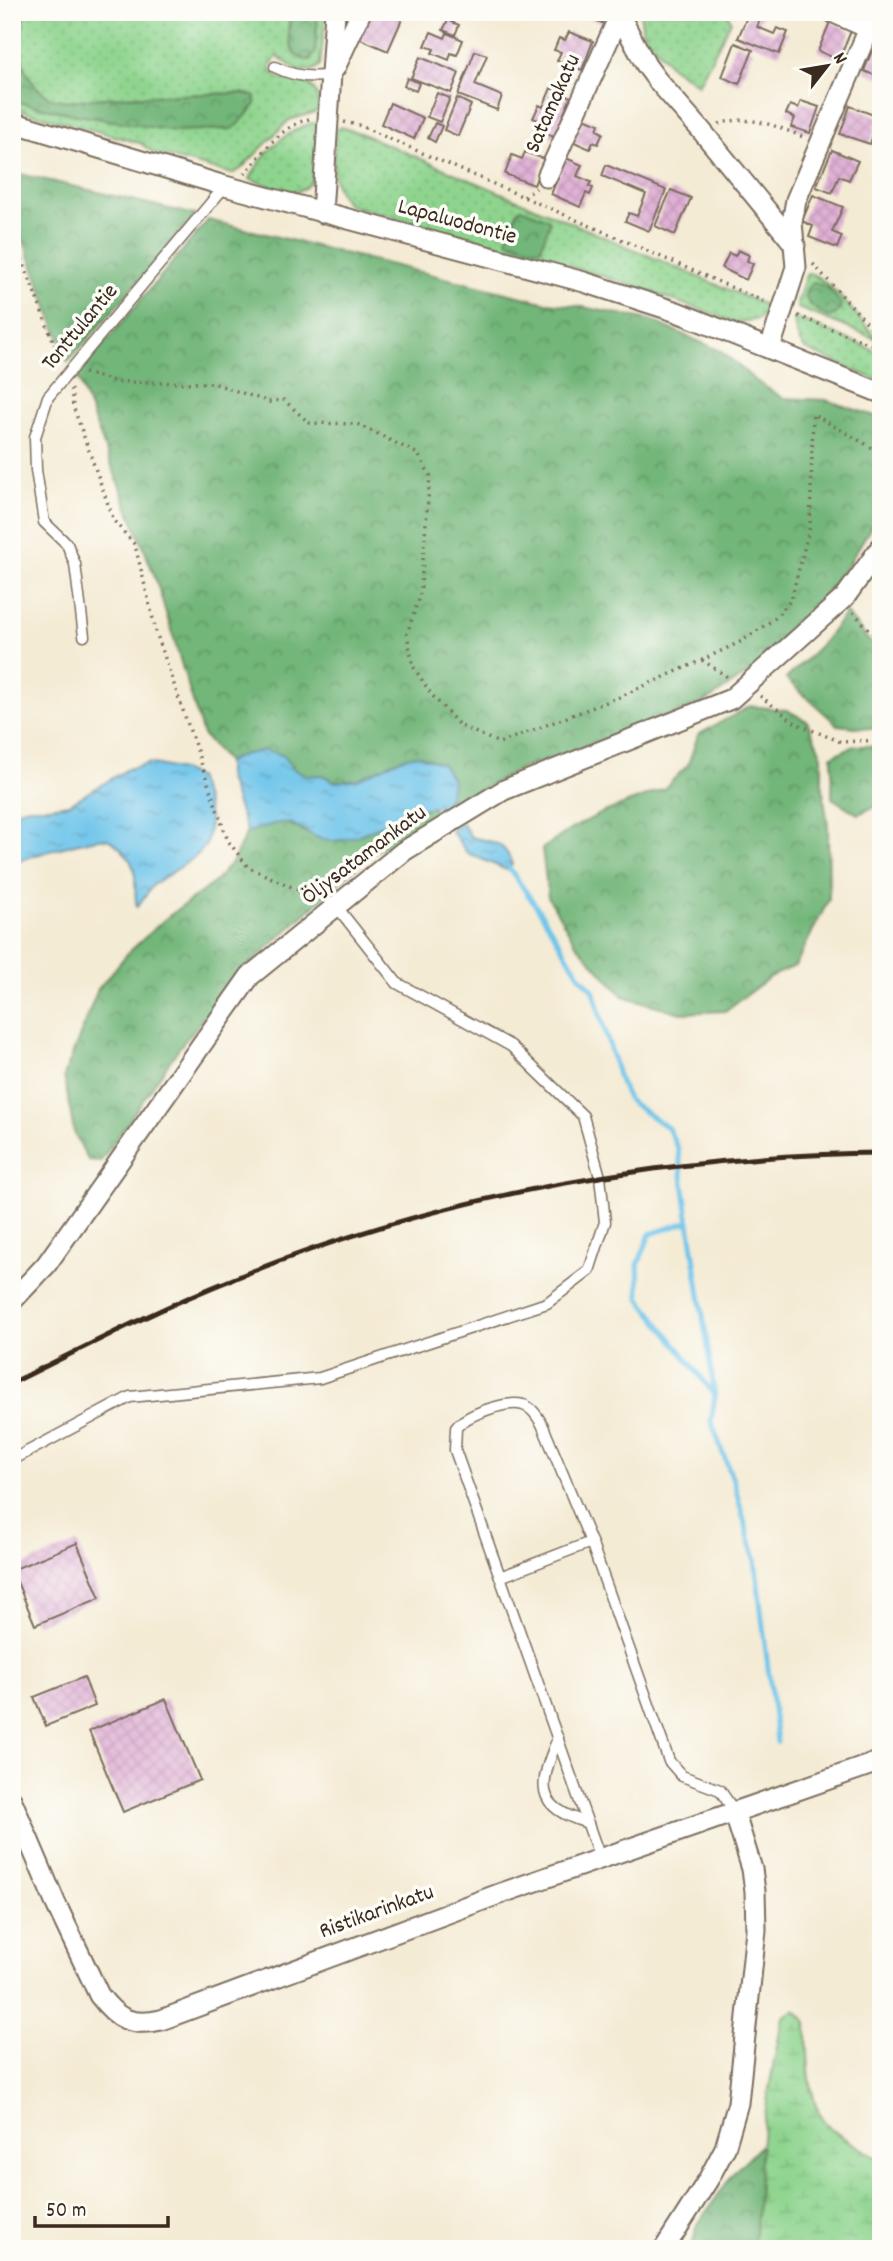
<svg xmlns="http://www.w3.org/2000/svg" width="893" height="2261" font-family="Dekko,sans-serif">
<defs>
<pattern id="grass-dots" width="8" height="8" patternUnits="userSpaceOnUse" patternTransform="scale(1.75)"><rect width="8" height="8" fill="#8ed48e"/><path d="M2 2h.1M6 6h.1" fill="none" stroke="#7bb67a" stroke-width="1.8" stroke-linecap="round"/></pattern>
<pattern id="forest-crowns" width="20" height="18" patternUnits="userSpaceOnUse" patternTransform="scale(1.75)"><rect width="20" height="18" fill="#72b679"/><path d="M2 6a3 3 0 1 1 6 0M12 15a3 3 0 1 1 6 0" fill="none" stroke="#5f9463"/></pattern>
<pattern id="wetland-marsh" width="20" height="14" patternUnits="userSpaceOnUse" patternTransform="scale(1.75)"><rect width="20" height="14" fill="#8ed48e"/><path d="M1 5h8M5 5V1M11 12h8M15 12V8" fill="none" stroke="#7bb67a"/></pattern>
<pattern id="water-ripples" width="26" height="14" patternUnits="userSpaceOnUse" patternTransform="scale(1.75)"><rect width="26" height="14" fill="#6dc4ea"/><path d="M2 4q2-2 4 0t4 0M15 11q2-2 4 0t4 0" fill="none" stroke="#5b9fbd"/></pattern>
<pattern id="building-cross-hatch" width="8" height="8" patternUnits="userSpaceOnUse" patternTransform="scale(1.75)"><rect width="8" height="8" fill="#e0b1d6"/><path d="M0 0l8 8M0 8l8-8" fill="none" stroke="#c198b7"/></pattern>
</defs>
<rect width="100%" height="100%" fill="#fdfcf7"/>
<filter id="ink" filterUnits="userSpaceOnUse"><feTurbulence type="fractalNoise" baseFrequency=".0143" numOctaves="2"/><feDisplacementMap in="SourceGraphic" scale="14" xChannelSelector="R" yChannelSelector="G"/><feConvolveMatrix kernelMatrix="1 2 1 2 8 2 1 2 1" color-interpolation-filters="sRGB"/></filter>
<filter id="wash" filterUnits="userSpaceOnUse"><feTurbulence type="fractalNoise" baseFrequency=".00686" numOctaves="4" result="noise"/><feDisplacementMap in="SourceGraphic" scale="28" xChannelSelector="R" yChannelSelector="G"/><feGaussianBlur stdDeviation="1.57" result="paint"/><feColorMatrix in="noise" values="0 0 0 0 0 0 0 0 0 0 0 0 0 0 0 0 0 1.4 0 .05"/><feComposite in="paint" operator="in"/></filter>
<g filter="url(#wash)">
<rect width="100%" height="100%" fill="#f4ebd4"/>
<g fill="url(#grass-dots)" stroke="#647f56" stroke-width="2">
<path d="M25,12H291C290,17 288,25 288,30C290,42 297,60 310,60L315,53L318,12H326L320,65L314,70L298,71L277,56L270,67C281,96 318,62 319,111L289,120L241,169L232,174L154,153L140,143L12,108V97L18,102L248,114L255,105V96L241,93L119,97L67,101L50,98L35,86L24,68L20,43Z"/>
<polygon points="640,12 727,12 731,21 698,85 671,66 643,33"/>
<path d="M312,123L318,124C317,145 323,196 288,191C276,189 262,183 250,179C262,153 284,132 312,123Z"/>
<path d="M340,127L360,133L767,306L769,309L758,319L737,323L628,284L525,253L349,205C327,185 334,156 336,128Z"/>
<path d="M809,273C828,278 860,320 874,335V338L798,308L797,303L806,275Z"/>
<path d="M796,318L881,353V382L805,349C798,339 795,332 794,319Z"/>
</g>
<g fill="url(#forest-crowns)" stroke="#56704c" stroke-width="2">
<polygon points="12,12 25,12 20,43 24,68 35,86 50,98 67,101 119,97 241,93 255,96 255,105 238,125 231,129 175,131 77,115 18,102 12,97"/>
<path d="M291,12H318L315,53L310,60C285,60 288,28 291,12Z"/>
<polygon points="12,172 196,215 68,362 12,209"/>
<polygon points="521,208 548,219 550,222 541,248 537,249 509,242 507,239 518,210"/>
<polygon points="208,220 547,303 577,306 650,320 721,351 756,381 783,398 826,400 881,418 881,511 846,568 777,653 704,703 516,771 456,803 447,800 450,793 442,764 418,755 403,758 358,779 336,782 322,775 308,776 293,769 282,755 242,755 227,762 203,735 156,580 77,376"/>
<path d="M814,282L828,288L841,304C840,312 836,315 829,317C815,309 793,297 814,282Z"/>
<polygon points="846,613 881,655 881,730 838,725 786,679 820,646"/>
<polygon points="750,706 787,710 807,721 822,756 822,783 828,826 829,899 795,966 770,977 725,1011 681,1013 623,996 576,944 548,897 542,849 571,829 602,813 664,789 688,765 698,735"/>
<polygon points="854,746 881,746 881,804 858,814 832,798 832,756"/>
<path d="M432,807L438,815L371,854L240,973L179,1048L101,1161L88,1160L74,1132L64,1076L98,989L128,953L165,919L215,882L233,861L247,832C256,831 261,827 269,824C284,819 295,826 308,834L398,816Z"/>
<polygon points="761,2145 756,2234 752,2249 691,2249 698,2224 735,2171"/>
</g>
<path fill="url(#wetland-marsh)" stroke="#647f56" stroke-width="2" d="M795,2010L807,2022C808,2051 806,2105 829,2127C842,2139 860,2147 875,2157L881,2158V2249H752C760,2215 758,2180 761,2146C766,2103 774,2059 783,2017Z"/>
<g fill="url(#water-ripples)" stroke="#547784" stroke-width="2">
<path d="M265,750L282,755L293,769L308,776L322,775L336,782L358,779L403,758L418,755L442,764L452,779C451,785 451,795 447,800C441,808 427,807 417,810C388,819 363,839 332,841C314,841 301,825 288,823C273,821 261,830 247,832L227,776V762L242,755Z"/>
<path d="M149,763L181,770L197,777L206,802L210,823L206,845L195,857L153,885L137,907C133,891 139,876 130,860C126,854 114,840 106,839C95,836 25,858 12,864V811L29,807H48L69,804L128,769Z"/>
<path d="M462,823L471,837C493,843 504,840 512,864L507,870L467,853L451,830Z"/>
</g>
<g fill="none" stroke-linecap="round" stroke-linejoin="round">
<g stroke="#6dc4ea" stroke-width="5">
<polyline points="442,803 448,813"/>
<polyline points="509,868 541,913 580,976 593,990 620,1082 629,1101 668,1128 678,1149 715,1396 711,1421 734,1483 755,1560 777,1742"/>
<polyline points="688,1222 650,1234 638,1265 639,1297 714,1394"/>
</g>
</g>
<g id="blocks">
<g fill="url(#building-cross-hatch)">
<polygon points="369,12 391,12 403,17 388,51 358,38"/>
<polygon points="576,12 607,12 602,23"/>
<polygon points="749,12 763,12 757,27 774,34 777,28 788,32 779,54 738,38"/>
<polygon points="448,20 459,25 455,35 443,30"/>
<polygon points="830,22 851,31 839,60 818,51"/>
<polygon points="431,32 445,38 447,33 463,40 457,55 451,53 449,60 432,53 434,49 425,46"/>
<polygon points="569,32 593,41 582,70 557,61 561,52 554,50 559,38 565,40"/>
<polygon points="876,40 881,42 881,78 864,71"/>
<polygon points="735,43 753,50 739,84 722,77"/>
<polygon points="475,51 487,55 475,85 502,96 497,110 458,95"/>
<polygon points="420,57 459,73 451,93 411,78"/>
<polygon points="407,78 419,83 416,91 404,86"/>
<polygon points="551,88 571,97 554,137 535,129 538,120 533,118 539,105 543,107"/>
<polygon points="437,93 450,98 440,122 427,117"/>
<polygon points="457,98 471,105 458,136 444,130"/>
<polygon points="801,101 819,107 810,133 791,127 795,118 786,114 790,105 798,108"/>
<polygon points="390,103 423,118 414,139 381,124"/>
<polygon points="850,106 879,117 870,144 840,134"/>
<polygon points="584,118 599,124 597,130 603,133 598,144 593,142 590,149 574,142"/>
<polygon points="435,123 442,126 435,142 428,138"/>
<polygon points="832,150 858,161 849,180 839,176 832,193 816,187"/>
<polygon points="525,152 544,159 534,185 505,174 512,155 522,159"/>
<polygon points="566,158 582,165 577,176 591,182 589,186 593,188 590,195 586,193 580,207 551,194"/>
<polygon points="606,165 666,190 649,231 625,221 629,213 637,216 646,194 602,176"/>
<polygon points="671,190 691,198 675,235 655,226"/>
<polygon points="813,195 843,207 832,232 842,236 837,248 809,237 813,226 802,221"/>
<polygon points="738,250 749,255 747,261 753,264 746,280 722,268 729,253 735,256"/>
<polygon points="77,1543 100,1598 35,1625 12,1570"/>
<polygon points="84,1677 95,1706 46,1726 34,1697"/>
<polygon points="166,1699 200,1780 123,1812 89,1731"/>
</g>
</g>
</g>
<g filter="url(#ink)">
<use href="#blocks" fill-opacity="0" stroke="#7c6e5e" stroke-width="2"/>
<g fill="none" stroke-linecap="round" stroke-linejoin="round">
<defs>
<g id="lane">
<path d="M275,67C293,76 310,79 331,75"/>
<polyline points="84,636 75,564 67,544 44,522 36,470 35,437 48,397 225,186"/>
<polyline points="12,1460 130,1397 320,1378 547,1303 589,1271 605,1222 600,1177 583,1116 511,1046 397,983 337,907"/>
<polyline points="500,1577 591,1542"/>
<path d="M558,1738C539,1785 533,1806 588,1823"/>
<path d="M600,1858L455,1450L456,1428C465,1415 507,1400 523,1405C532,1407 537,1416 542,1424L591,1542L669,1761L682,1776L720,1790L734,1811"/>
</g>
<g id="street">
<polyline points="832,12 879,33"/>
<polyline points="620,16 646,65 657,80 701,130 795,245"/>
<polyline points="335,68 361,12"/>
<polyline points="12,122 225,186 584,282 677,312 881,393"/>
<polyline points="547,177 621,12"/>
<polyline points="322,213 335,12"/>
<polyline points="770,348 796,267 792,222 796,200 876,12"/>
<polyline points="12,1301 46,1265 250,976 404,851 504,790 731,699 845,597 881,547"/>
<path d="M12,1801L55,1902L99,1995C117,2019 131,2027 161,2020L499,1894L881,1761"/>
<polyline points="664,2249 708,2180 725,2148 738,2103 756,1930 755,1891 752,1869 734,1811"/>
</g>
</defs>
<use href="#lane" stroke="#7c6e5e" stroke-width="13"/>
<use href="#street" stroke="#7c6e5e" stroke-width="23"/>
<g stroke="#7c6e5e" stroke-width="3.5" stroke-dasharray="2 5" stroke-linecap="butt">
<polyline points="344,122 358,125 765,302"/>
<path d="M719,124C748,114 777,126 803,137"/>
<path d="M245,174C263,152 280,127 309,119"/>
<polyline points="524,197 536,188"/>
<polyline points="12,233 61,362"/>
<polyline points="813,264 881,338"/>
<polyline points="798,316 881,348"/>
<polyline points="84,373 118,382 213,383 269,402 284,400 309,423 357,424 418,454 430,475 420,595 407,634 413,666 431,694 459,725 499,743 617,698 702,660 742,641 774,619 791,600 810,526 813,414 881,453"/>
<polyline points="71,389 73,406 114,521 135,545 157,635 228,841 248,867 318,899"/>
<polyline points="853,612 881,642"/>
<polyline points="702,660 729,678"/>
<polyline points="760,696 797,724 841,742 881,740"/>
</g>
<use href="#lane" stroke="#fff" stroke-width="10"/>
<use href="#street" stroke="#fff" stroke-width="19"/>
<path stroke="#3b2a1e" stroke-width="5" d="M12,1383C85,1347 157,1309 233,1279C437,1196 661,1155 881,1153"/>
</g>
</g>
<g text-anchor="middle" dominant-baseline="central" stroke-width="7" stroke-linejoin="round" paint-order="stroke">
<g font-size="23" fill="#3b2a1e" stroke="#fdfcf7">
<text transform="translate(554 104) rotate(-66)">Satamakatu</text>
<text transform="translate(457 223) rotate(15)">Lapaluodontie</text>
<text transform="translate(81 328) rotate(-50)">Tonttulantie</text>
<text transform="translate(365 856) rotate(-37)">Öljysatamankatu</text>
<text transform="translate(377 1913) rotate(-20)">Ristikarinkatu</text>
</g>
</g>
<rect width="893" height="2261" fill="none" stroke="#fdfcf7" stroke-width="42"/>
<g transform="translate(827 66) rotate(59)" stroke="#fdfcf7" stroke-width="5" paint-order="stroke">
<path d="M0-5L12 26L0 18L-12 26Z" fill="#3b2a1e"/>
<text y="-10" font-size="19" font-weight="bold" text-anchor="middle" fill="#3b2a1e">N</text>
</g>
<path d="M35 2216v10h133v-10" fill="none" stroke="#3b2a1e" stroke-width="3.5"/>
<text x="46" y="2216" font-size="21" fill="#3b2a1e" stroke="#fdfcf7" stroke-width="5" paint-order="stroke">50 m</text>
</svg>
